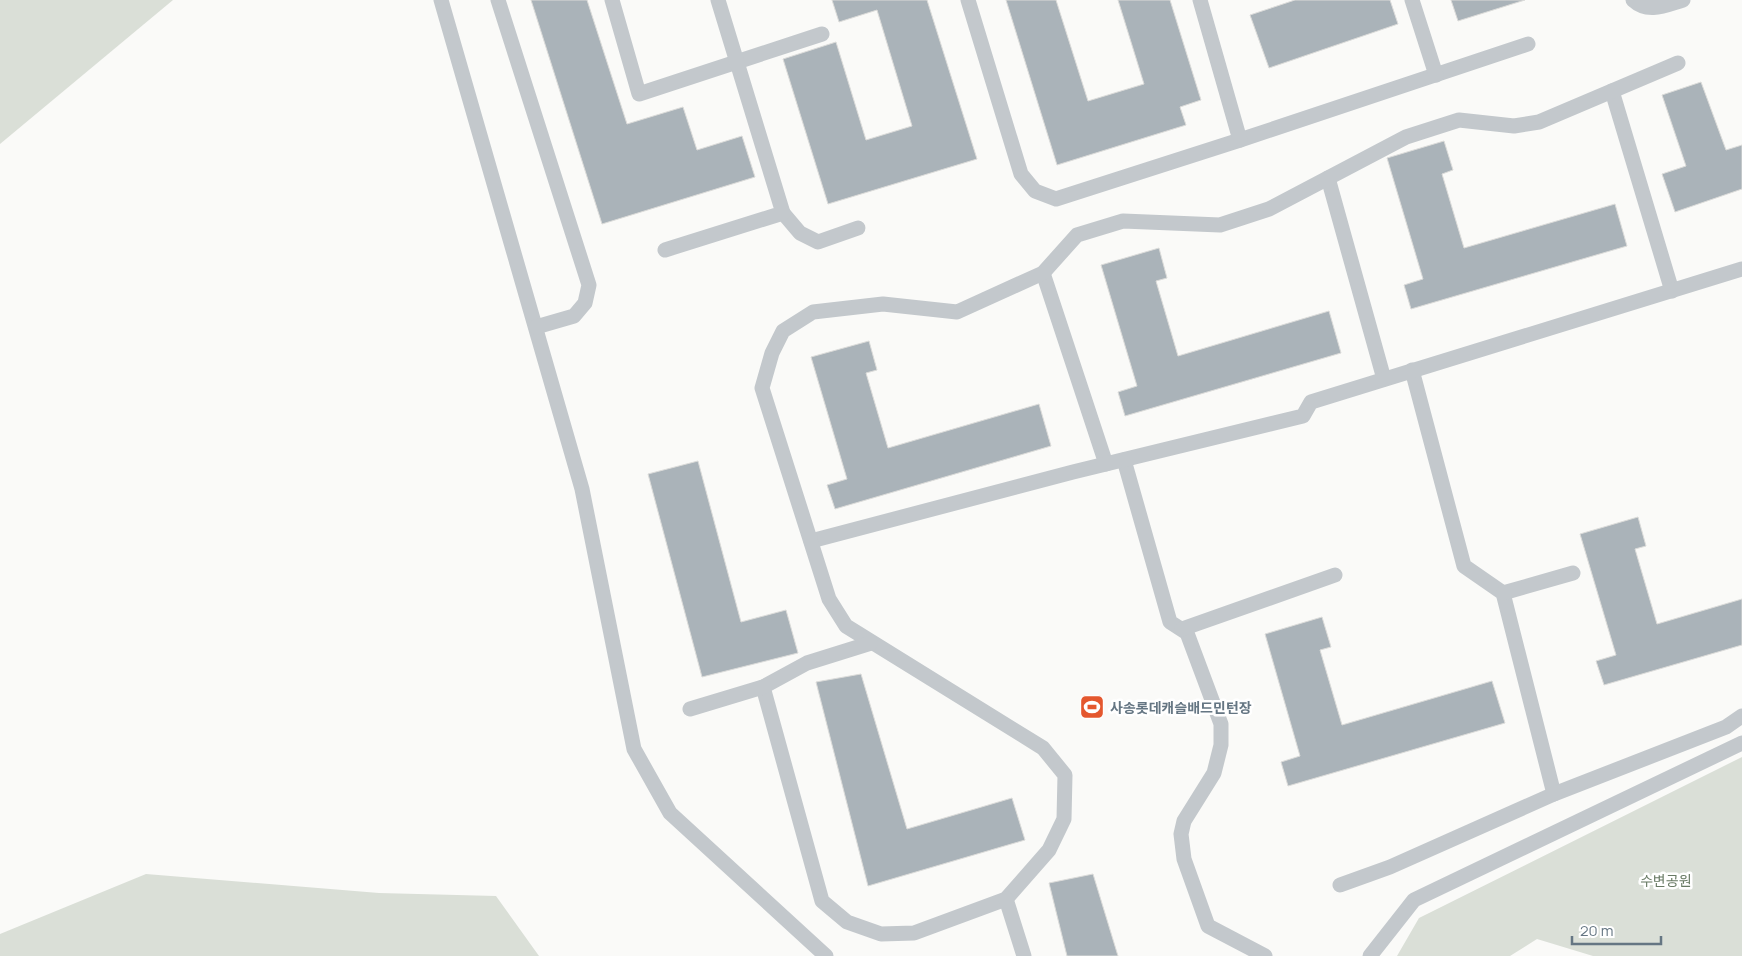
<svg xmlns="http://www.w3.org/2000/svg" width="1742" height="956" font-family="Manrope,'Noto Sans KR',sans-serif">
<rect width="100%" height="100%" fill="#fafaf8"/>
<g fill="#dadfd7">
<polygon points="0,0 173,0 0,144"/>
<polygon points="1742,757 1742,956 1593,956 1537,939 1510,956 1397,956 1419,918"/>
<polygon points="146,874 379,893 496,896 539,956 0,956 0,934"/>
</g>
<g fill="#aab3b9" stroke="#dcdcda">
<polygon points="531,0 587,0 627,124 683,107 697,150 742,136 755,177 602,224"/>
<polygon points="832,0 927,0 977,159 828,204 783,59 836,42 866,140 912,126 877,10 839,22"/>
<polygon points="1006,0 1056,0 1088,101 1144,84 1118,0 1170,0 1201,100 1180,107 1186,125 1057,165"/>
<polygon points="1295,0 1390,0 1398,24 1269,68 1250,15"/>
<polygon points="1451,0 1525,0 1458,21"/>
<polygon points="1701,82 1726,150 1742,145 1742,189 1675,212 1662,174 1686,166 1662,95"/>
<polygon points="1444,141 1453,170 1442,174 1464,248 1615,204 1627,246 1411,309 1404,285 1423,279 1387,158"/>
<polygon points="1159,248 1167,278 1156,281 1178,356 1329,311 1341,353 1125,416 1118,392 1137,386 1101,265"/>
<polygon points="869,341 877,370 866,373 888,448 1039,404 1051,446 835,509 827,485 847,479 811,357"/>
<polygon points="698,461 741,622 786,610 798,653 702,677 648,474"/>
<polygon points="1638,517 1646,546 1635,549 1657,624 1742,599 1742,645 1604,685 1596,661 1616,655 1580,534"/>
<polygon points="1322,617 1331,647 1320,650 1342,725 1492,681 1505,723 1288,786 1281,762 1300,756 1265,634"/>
<polygon points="861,674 907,829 1012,798 1025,840 868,886 816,682"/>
<polygon points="1093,874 1118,956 1067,956 1049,883"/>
</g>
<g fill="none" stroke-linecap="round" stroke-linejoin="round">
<g stroke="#c3c8cc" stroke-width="15">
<polyline points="441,0 582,489 634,749 670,813 826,956"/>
<polyline points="498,0 589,285 585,303 574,316 536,327"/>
<polyline points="612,0 639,94 822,34"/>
<polyline points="968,0 1021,174 1035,191 1056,199 1240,140 1528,44"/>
<polyline points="1200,0 1240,140"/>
<polyline points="1412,0 1436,75"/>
<path d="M1633,0C1648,14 1666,5 1683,0"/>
<polyline points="1612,91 1672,291"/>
<polyline points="1328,178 1384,379"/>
<polyline points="783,213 800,233 818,242 858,228"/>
<polyline points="665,250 783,213 718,0"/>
<polyline points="1043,273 1106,464"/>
<polyline points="1412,370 1464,566 1503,593 1554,794"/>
<polyline points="1124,460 1170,622 1187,633 1221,724 1221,745 1214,773 1184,821 1181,834 1184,859 1208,926 1265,956"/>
<polyline points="811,541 1073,472 1303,416 1311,402 1742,269"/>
<polyline points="1503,593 1573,573"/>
<polyline points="1182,629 1335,575"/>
<polyline points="763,687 822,901 847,922 881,934 914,933 1006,899 1049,850 1064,819 1065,775 1043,748 846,626 829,599 762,388 772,353 783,331 813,312 883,304 957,312 1043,273 1077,235 1123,221 1220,225 1269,209 1406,137 1459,120 1514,126 1539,122 1678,63"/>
<polyline points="690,709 763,687 807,663 871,643"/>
<polyline points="1340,885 1390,867 1554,794 1726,727 1742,716"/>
<polyline points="1006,899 1024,956"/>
<polyline points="1370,956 1414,900 1742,743"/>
</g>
</g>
<defs>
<symbol id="stadium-square" viewBox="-11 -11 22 22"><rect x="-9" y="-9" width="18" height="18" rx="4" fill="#e4572e" stroke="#fff"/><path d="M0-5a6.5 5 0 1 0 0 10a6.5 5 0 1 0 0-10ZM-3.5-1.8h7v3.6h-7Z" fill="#fff"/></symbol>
</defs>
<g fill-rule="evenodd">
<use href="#stadium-square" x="1078" y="693" width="28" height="28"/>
</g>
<g text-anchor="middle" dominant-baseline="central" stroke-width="5" stroke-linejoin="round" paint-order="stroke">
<g font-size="14" font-weight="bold" fill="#657683" stroke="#fff" text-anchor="start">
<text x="1110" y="707">사송롯데캐슬배드민턴장</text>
</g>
<g font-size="14" fill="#687a64" stroke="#fff">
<text x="1666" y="880">수변공원</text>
</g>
</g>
<path d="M1572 936v8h89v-8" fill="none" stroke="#657683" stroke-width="2.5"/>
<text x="1580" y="936" font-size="15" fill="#657683" stroke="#ffffff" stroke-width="4" paint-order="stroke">20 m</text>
</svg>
